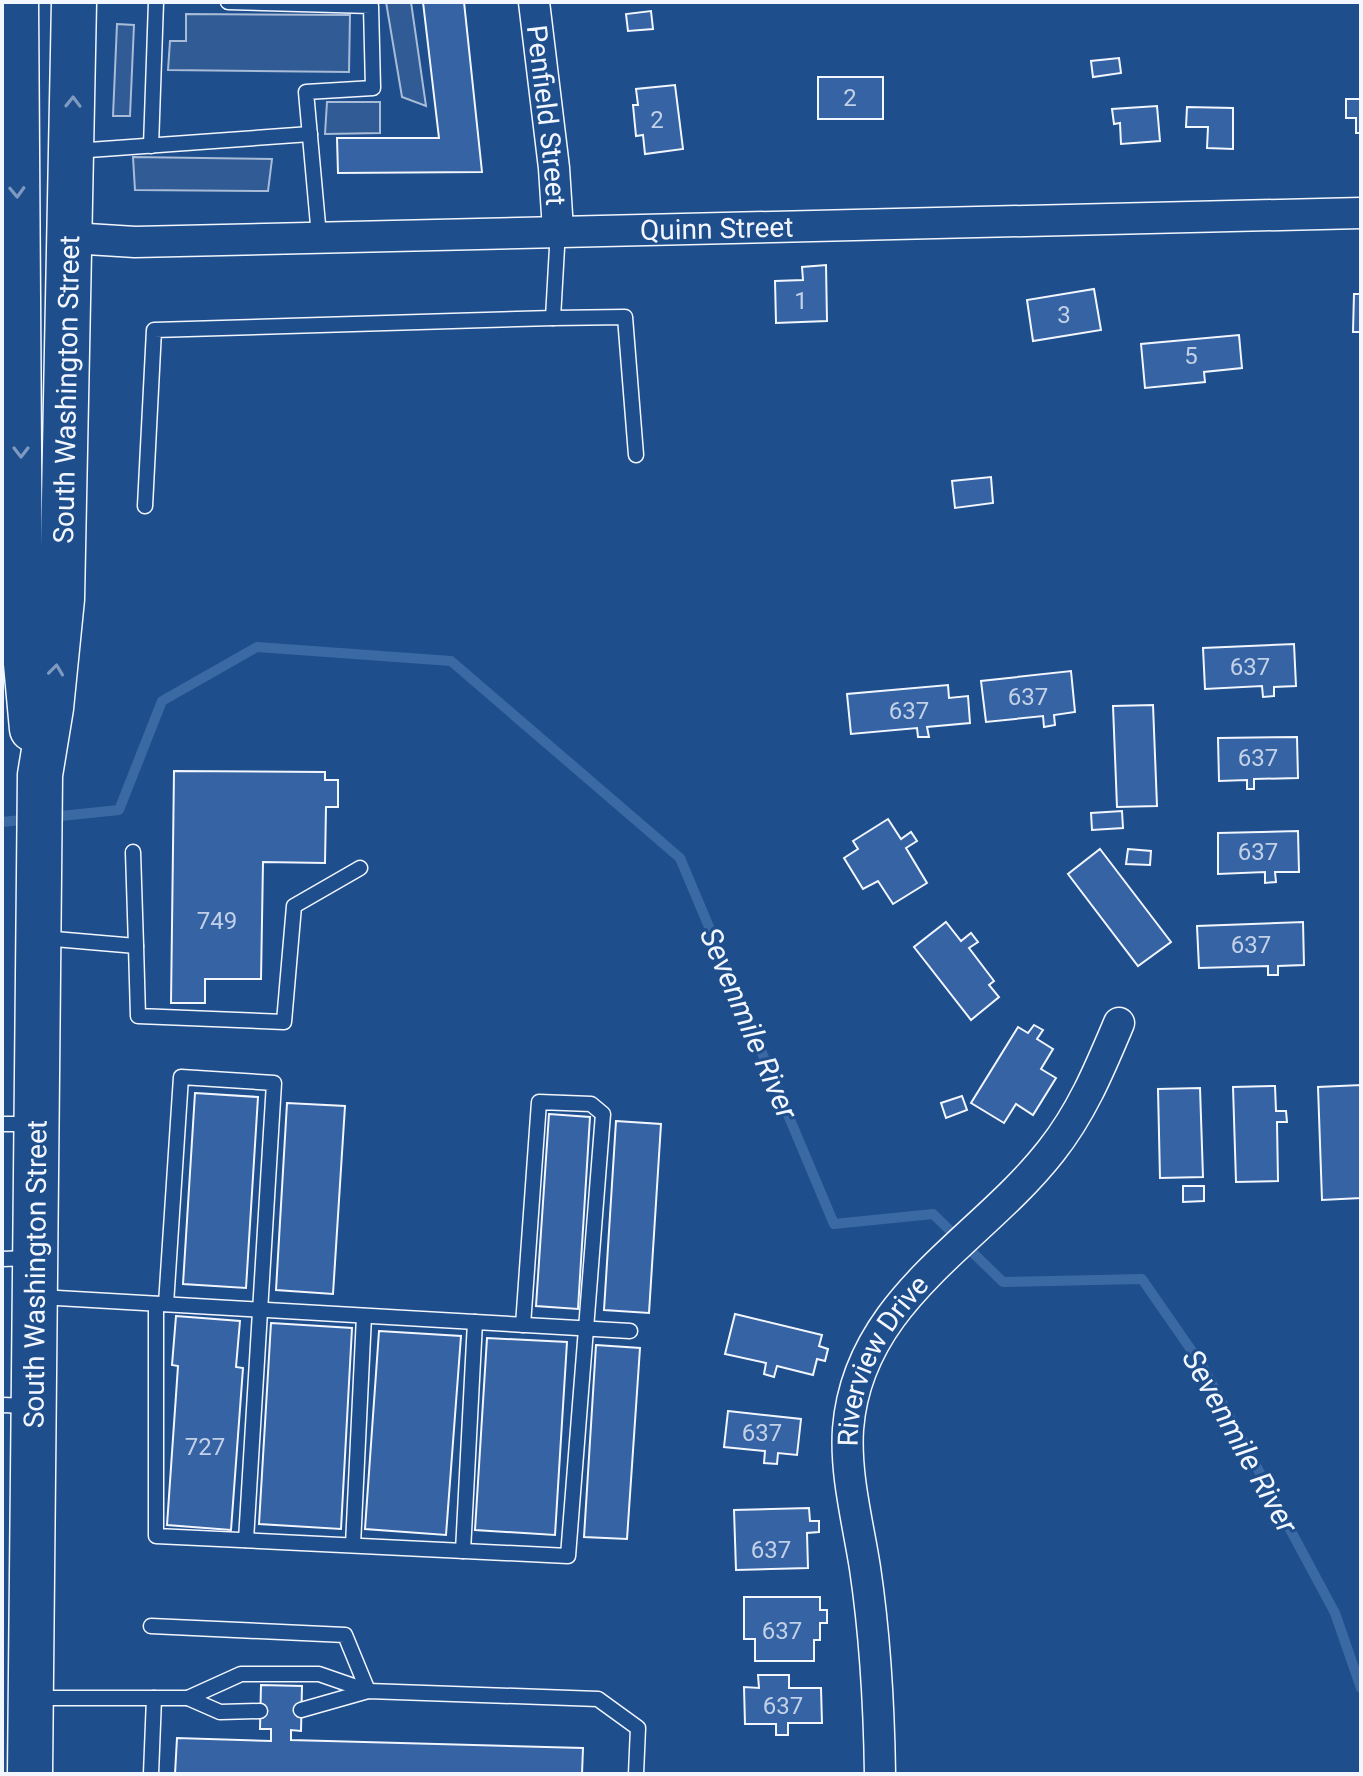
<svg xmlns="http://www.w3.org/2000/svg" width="1363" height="1776" font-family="Roboto,sans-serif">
<rect width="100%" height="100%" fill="#1f4e8c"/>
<g fill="#305b95" stroke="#a8bbd7" stroke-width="2">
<polygon points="386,2 411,2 426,106 402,97"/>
<polygon points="186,14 350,15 349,72 168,70 170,41 186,41"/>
<polygon points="117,24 134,25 130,116 113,116"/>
<polygon points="327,102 380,102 380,133 325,134"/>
<polygon points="133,157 272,159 268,191 135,190"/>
</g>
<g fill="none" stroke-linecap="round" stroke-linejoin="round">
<g stroke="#3b69a3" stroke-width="10">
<polyline points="51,817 119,810 162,701 257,647 451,661 680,858 834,1224 933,1214 1003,1282 1142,1279 1203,1367 1335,1613 1361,1688"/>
<polyline points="2,822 31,819"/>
</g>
</g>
<g fill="#3563a3" stroke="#f2f6ff" stroke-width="2">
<polygon points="423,2 464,2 482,172 338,173 337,138 439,138"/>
<polygon points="651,11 653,29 628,31 626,14"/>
<polygon points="1119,58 1121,73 1093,77 1091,61"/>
<rect x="818" y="77" width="65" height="42"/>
<polygon points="675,85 683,149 645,154 643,135 636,136 633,105 638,105 636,89"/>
<polygon points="1346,99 1361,99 1361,133 1356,133 1356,118 1346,118"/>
<polygon points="1157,106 1160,141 1121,144 1120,123 1114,124 1112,109"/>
<polygon points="1187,107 1233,108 1233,149 1207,148 1208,127 1186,127"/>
<polygon points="826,265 827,321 776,323 775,281 803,280 802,267"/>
<polygon points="1094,289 1101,330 1033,341 1027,300"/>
<polygon points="1354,294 1361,294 1361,332 1353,332"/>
<polygon points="1239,335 1242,368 1204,372 1205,382 1145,388 1141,344"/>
<polygon points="991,477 993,503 955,508 952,481"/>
<polygon points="1294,644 1296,686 1274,687 1274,696 1263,697 1262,686 1205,689 1203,648"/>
<polygon points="1071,671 1075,712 1054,715 1055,725 1044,727 1043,716 986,722 981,681"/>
<polygon points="948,685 949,698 968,696 970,723 927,727 929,737 918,737 917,728 851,734 847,694"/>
<polygon points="1153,705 1157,806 1117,807 1113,706"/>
<polygon points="1297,737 1298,778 1254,779 1254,789 1247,789 1247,780 1219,781 1218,738"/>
<polygon points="174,771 325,772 325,780 338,780 338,807 326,807 325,863 263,862 261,979 205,979 205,1003 171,1003"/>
<polygon points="1122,811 1123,828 1092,830 1091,813"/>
<polygon points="888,819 901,839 911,832 917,841 906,848 927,883 893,904 878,881 863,889 844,858 858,849 853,841"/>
<polygon points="1298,831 1299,872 1275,872 1276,882 1265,883 1265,872 1218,874 1218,833"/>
<polygon points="1100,849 1171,942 1138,966 1068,874"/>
<polygon points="1128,849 1151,851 1150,865 1126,864"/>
<polygon points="946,922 961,941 971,933 978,942 969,948 994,981 989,985 999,997 971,1020 914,947"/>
<polygon points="1303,922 1304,965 1278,966 1278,975 1268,975 1268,966 1199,968 1197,926"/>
<polygon points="1034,1025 1043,1030 1037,1039 1053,1049 1041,1069 1056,1078 1033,1115 1016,1104 1004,1123 971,1103 1018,1027 1028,1033"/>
<polygon points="1361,1085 1361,1198 1322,1200 1318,1087"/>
<polygon points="1275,1086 1276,1111 1286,1111 1287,1122 1277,1122 1278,1181 1236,1182 1233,1087"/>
<polygon points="1200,1088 1203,1177 1160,1178 1158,1089"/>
<polygon points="195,1093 258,1097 246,1288 183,1284"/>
<polygon points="962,1096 967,1110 946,1118 941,1103"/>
<polygon points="287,1103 345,1106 333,1294 276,1290"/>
<polygon points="549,1114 590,1117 578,1309 536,1306"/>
<polygon points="616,1121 661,1124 649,1313 604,1310"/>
<polygon points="1183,1186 1204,1186 1204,1201 1183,1202"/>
<polygon points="735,1314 822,1335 819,1346 828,1349 825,1361 817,1359 813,1375 777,1366 774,1377 764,1374 766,1363 725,1354"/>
<polygon points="176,1316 240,1321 236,1367 243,1368 231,1530 167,1525 178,1366 172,1365"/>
<polygon points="271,1323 352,1328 341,1529 259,1524"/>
<polygon points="379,1331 461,1336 446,1535 365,1529"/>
<polygon points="487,1338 567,1342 555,1535 475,1530"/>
<polygon points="596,1345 640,1348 627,1539 584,1537"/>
<polygon points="728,1411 801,1419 797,1455 778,1453 777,1464 764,1463 765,1451 724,1447"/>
<polygon points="809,1508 810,1521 819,1521 819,1532 807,1533 808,1568 736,1570 734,1510"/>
<polygon points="744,1597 820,1597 820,1610 827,1610 827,1623 820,1623 820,1640 814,1640 814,1661 755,1661 755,1639 744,1639"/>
<polygon points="758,1675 789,1675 789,1688 821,1688 822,1723 788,1723 788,1735 776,1735 776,1724 745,1724 744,1687 759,1688"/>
<polygon points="261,1685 302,1686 301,1731 291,1730 291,1740 583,1748 582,1774 175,1774 177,1738 271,1741 271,1729 260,1729"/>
</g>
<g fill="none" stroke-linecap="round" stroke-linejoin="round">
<defs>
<g id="lane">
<polyline points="228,2 371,6 373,88 306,92 319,236"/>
<polyline points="151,146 156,2"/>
<polyline points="75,151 310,134"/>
<polyline points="558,230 553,318 625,317 636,455"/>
<polyline points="145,506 154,330 553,318"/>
<polyline points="133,852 136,946"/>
<polyline points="43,938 136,946 138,1016 284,1022 294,906 360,868"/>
<polyline points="2,1124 32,1124"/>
<polyline points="2,1259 30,1258"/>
<polyline points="40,1297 630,1331"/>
<polyline points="156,1304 156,1536 568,1556 603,1114 591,1104 539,1102 523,1325"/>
<polyline points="166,1304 181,1077 274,1083 246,1540"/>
<polyline points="2,1405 30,1406"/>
<polyline points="353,1545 364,1316"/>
<polyline points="463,1551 475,1322"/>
<polyline points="151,1626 345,1635 368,1691 319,1674 241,1674 188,1698"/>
<polyline points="35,1698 188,1698 220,1712 260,1711"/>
<polyline points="301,1710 368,1691 598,1699 638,1728 636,1774"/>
<polyline points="151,1774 154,1698"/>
</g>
<g id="street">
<path id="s1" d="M534,2L554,168L558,230"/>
<path id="s2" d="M71,238L135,242L1361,213"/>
<path id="s3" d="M880,1774C879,1706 875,1635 865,1568C858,1523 845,1475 848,1429C858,1299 979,1243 1051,1151C1082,1112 1100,1068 1119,1023"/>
</g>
<g id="primary">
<polyline points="16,2 20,598 32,729"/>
<path id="s4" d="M30,1774L40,775L51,708L62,599L74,2"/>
</g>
</defs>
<use href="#lane" stroke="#f2f6ff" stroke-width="17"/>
<use href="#street" stroke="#f2f6ff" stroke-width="33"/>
<use href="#primary" stroke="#f2f6ff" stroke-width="47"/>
<use href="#lane" stroke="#1f4e8c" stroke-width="14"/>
<use href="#street" stroke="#1f4e8c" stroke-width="30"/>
<use href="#primary" stroke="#1f4e8c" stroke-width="44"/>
</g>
<defs><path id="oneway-chevron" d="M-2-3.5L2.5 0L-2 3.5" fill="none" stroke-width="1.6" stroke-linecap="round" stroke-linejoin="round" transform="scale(2)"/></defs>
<g stroke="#7e9ac0">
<use href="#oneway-chevron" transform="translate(73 102) rotate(-89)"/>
<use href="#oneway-chevron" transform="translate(17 192) rotate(88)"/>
<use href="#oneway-chevron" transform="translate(21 452) rotate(90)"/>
<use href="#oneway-chevron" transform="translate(56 670) rotate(-83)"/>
</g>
<g text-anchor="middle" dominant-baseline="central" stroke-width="6" stroke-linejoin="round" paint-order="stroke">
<g font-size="24" fill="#c3d1e8">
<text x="850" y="98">2</text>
<text x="657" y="120">2</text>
<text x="801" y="301">1</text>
<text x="1064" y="315">3</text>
<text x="1191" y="356">5</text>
<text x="1250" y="667">637</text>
<text x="1028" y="697">637</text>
<text x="909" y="711">637</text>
<text x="1258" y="758">637</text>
<text x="1258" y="852">637</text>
<text x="217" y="921">749</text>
<text x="1251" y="945">637</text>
<text x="762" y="1433">637</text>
<text x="205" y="1447">727</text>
<text x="771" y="1550">637</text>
<text x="782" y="1631">637</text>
<text x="783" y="1706">637</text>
</g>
<g font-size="28" fill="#f2f6ff" stroke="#1f4e8c">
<text stroke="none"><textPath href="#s1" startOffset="114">Penfield Street</textPath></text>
<text stroke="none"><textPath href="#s2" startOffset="646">Quinn Street</textPath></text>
<text stroke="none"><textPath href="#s4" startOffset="1386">South Washington Street</textPath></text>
<text stroke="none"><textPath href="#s4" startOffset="500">South Washington Street</textPath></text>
<text stroke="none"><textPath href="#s3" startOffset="424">Riverview Drive</textPath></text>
</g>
<g font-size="30" font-style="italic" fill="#f2f6ff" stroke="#1f4e8c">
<text transform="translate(749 1023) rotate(67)">Sevenmile River</text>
<text transform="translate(1240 1441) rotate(61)">Sevenmile River</text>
</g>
</g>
<rect width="1363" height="1776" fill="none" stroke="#f2f6ff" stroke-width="8"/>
</svg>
